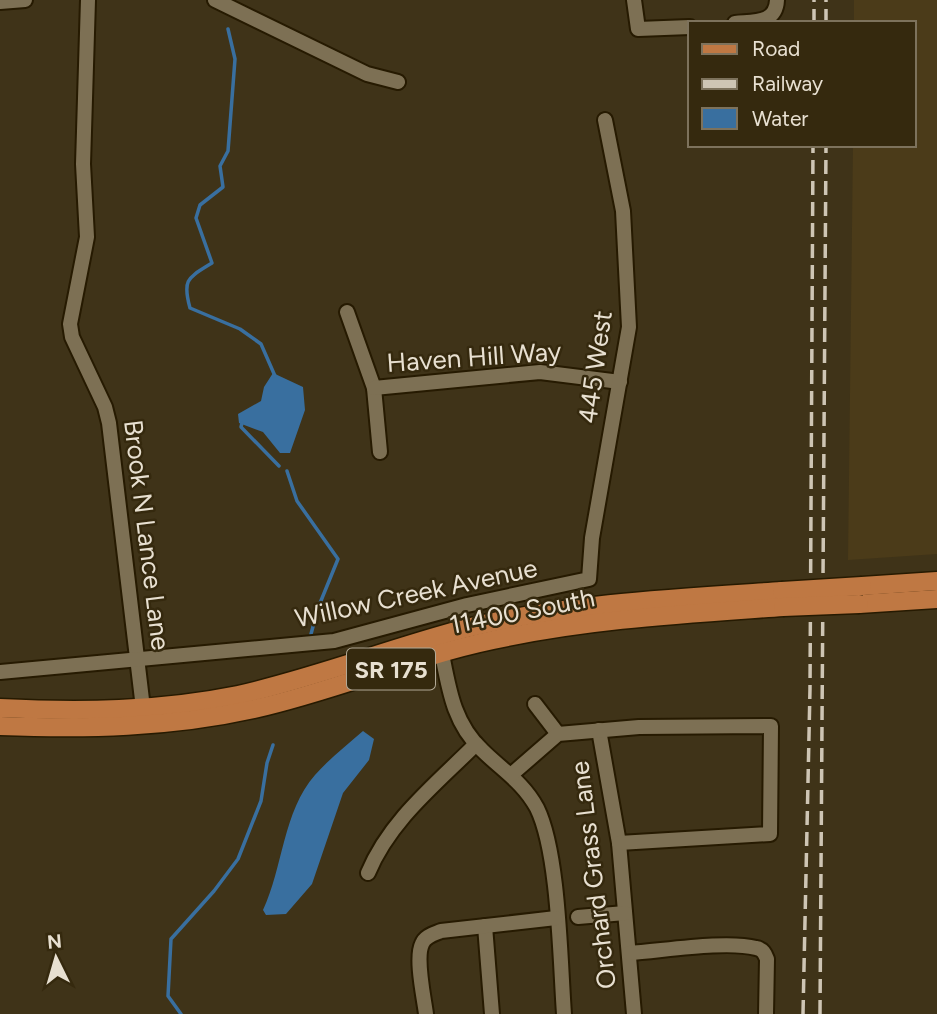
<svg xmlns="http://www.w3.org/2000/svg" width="937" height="1014" font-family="Figtree,sans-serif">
<rect width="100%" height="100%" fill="#3f3318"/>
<polygon fill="#4b3b19" points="854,0 937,0 937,554 848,560 853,145 914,145 914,23 854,23"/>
<g fill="#396f9f">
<polygon points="273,373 303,387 305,410 290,453 280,453 263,432 239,423 238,414 261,401 264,387"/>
<path d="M363,731L374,739L369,760L343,793L312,884L286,914L266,915L263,910C283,868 283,811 315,775C329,759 347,745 363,731Z"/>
</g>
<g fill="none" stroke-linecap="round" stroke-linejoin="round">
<g stroke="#396f9f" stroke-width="3.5">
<path d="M228,29L235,59L228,151L220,166L223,187L200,205L196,218L212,263C188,278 182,279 190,308L240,329L261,344L275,376"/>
<polyline points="242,423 241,427 279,466"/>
<polyline points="287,471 297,501 338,559 318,608 311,634"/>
<polyline points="181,1014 168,996 171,939 214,891 238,859 261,801 267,763 273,745"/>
</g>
<defs>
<g id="minor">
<polyline points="88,0 83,164 87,237 70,324 72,337 105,407 109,423 143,708"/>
<polyline points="215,0 367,74 398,82"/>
<polyline points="634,0 638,29 690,27"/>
<polyline points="0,2 25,0"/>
<path d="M735,23C754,21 776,24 777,0"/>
<polyline points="347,312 374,388 380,452"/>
<polyline points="374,388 540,372 620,382"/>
<path d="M442,654C449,690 454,724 482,750C502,770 523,782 537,808C559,853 560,960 564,1014"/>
<polyline points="0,672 334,641 467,605 589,579 592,538 629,327 623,211 605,120"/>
<polyline points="535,704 558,734"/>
<polyline points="599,730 619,843 634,1014"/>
<polyline points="512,774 558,734 639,727 771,726 770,834 619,843"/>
<path d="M368,873C390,820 436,784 476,744"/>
<polyline points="578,917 625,913"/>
<polyline points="485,926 492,1014"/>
<path d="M629,953C662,951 726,940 756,948C763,949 765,954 767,959L766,1014"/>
<path d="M426,1014C424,998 415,958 422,944C425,936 434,934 441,931L556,918"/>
</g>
<g id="major">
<polyline points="862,586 937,581"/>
<polyline points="859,604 937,599"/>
<path d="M0,708C80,712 159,711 238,695C315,678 390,648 467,628C570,603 676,598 782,591"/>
<path d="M0,726C86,729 169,728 254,709C335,691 412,657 493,640C589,619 686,614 783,607"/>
</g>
</defs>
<use href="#minor" stroke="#261a01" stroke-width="18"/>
<use href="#major" stroke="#261a01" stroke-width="21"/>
<use href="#minor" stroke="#7d7054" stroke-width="14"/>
<use href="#major" stroke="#bf7843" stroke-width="18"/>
<g stroke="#cec5b4" stroke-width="3.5" stroke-dasharray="14 7" stroke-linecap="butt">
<polyline points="814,23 814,0"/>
<polyline points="826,23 826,0"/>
<polyline points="803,1014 810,689 813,145"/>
<polyline points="820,1014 826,145"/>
</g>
<defs>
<g id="major-bridge">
<polyline points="782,591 862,586"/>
<polyline points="783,607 859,604"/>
</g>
</defs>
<use href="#major-bridge" stroke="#261a01" stroke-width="21" stroke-linecap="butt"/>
<use href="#major-bridge" stroke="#bf7843" stroke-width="18"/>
</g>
<g text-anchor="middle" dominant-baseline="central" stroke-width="5" stroke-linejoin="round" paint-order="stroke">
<rect fill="#35290e" stroke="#b2a996" stroke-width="2" x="347" y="648.5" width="88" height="41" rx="5"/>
<g font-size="24" font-weight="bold" fill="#e8e0d1">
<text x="391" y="669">SR 175</text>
</g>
<g font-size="26" fill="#e8e0d1" stroke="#35290e">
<text transform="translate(474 357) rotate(-4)">Haven Hill Way</text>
<text transform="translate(595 367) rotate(-82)">445 West</text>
<text transform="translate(147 535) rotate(83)">Brook N Lance Lane</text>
<text transform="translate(416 593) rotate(-12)">Willow Creek Avenue</text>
<text transform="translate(522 611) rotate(-11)">11400 South</text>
<text transform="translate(593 875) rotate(-97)">Orchard Grass Lane</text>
</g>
</g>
<rect x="688" y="21" width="228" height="126" fill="#35290e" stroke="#7d725c" stroke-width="2"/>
<rect x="702" y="44" width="35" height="10" fill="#bf7843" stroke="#7d725c" stroke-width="2"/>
<text x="752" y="56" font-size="21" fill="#e8e0d1">Road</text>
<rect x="702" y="79" width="35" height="10" fill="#cec5b4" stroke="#7d725c" stroke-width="2"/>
<text x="752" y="91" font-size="21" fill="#e8e0d1">Railway</text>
<rect x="702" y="108" width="35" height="21" fill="#396f9f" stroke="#7d725c" stroke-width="2"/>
<text x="752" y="126" font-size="21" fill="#e8e0d1">Water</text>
<g transform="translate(56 958) rotate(355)" stroke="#35290e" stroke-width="5" paint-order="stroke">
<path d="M0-5L12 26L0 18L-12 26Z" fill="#e8e0d1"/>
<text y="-10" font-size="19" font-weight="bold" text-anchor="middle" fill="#e8e0d1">N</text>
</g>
</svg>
